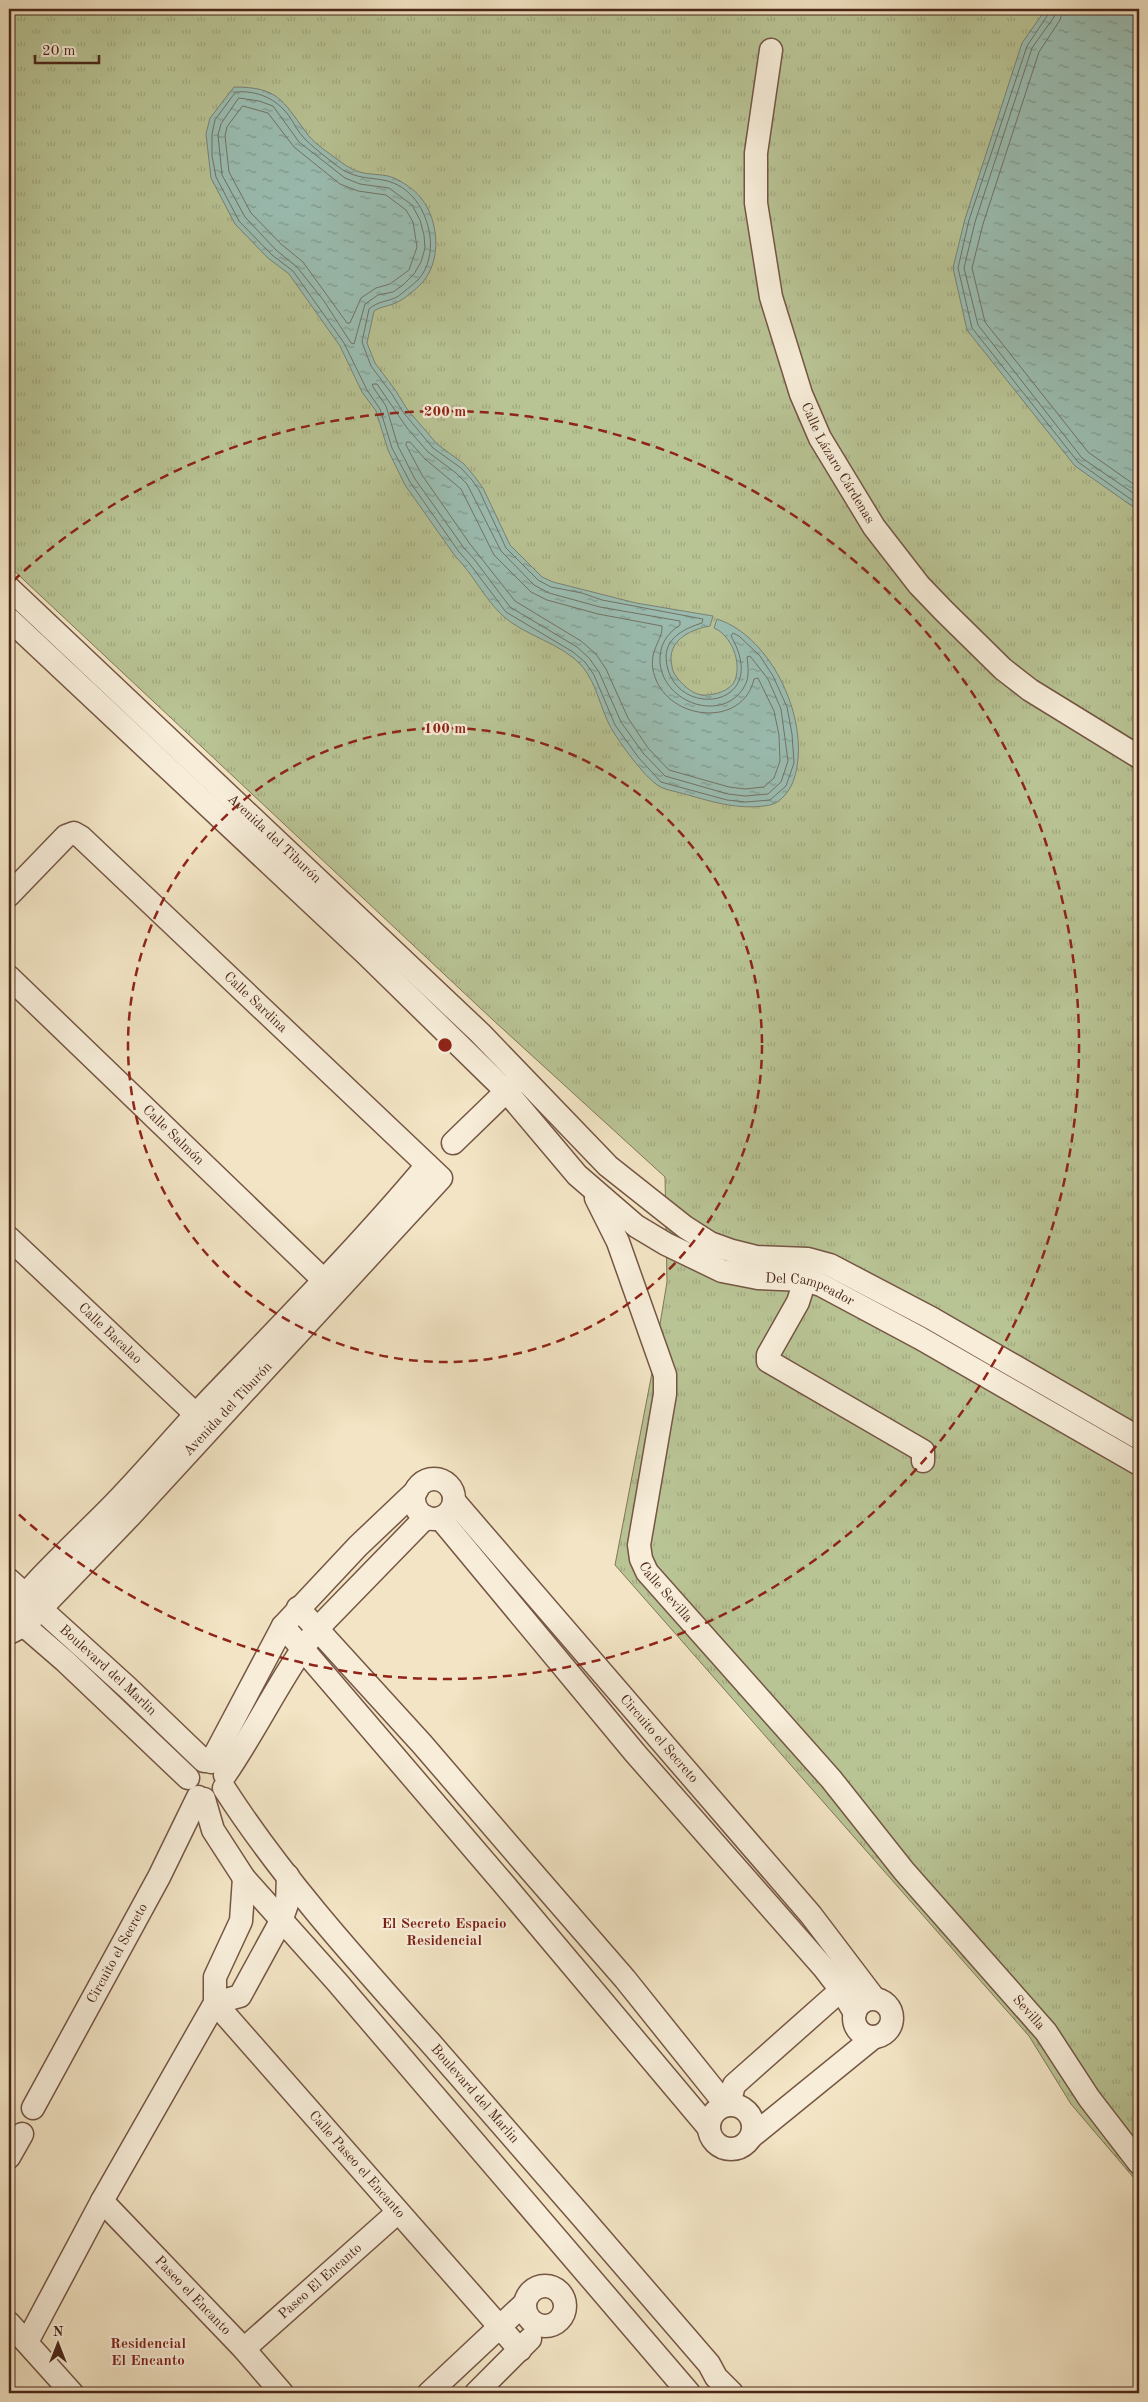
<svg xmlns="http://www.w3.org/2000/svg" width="1148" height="2402" font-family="'Old Standard TT',serif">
<defs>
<pattern id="grass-tufts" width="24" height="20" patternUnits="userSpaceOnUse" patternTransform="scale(1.25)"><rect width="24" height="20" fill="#b9c495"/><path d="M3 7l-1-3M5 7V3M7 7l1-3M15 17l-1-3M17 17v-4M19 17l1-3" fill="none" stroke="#a1a880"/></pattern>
<pattern id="water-ripples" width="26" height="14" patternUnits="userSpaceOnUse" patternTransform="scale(1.25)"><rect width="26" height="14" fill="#9bbfb4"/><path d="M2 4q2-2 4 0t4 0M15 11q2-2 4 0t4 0" fill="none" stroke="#809b92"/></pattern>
</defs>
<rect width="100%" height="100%" fill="#f2e4c4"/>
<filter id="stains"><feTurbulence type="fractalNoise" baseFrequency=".004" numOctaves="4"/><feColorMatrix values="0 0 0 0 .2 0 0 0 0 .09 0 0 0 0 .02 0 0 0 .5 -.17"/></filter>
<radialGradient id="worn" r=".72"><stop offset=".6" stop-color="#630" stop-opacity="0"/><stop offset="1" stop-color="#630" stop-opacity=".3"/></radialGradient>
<polygon fill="url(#grass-tufts)" stroke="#827657" points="9,9 1139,9 1139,2184 1071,2104 1029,2036 615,1565 651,1378 667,1282 665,1177 493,1020 9,566"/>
<g fill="url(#water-ripples)" stroke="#7b8276">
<polygon points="1046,9 1139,9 1139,511 1075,466 967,330 953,268 965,219 1022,43"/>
<path d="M234,87C278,87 282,100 306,132C312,142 325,150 334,157C344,164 352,171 364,173C374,175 385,174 394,178C403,182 415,190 421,198C439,220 442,261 422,283C415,290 407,297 398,302C390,306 382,306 374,311L367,343L375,363L396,391L407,409L437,444L464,464L475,477L483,488L510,545L542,577L553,582L636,603L713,616L710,626C692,629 670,639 671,660C672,666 672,670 675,675C681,683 691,694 702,695C713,696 731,691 735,680C742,662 731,635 714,628L717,619C773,637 812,724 794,779C791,789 781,803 770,805C738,811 710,801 681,793C674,791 665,790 659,786C645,778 619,742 611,728C600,708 597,684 582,666C562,643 524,636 502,615C484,598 473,574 455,556L405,485L388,450L376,411L362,392L340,346L289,274L268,258L235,224L211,178L206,134L210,118Z"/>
</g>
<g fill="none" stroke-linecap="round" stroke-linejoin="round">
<g stroke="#737366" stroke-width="1">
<polyline points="1049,9 1049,13 1027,46 969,220 958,268 972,328 1078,462 1139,505"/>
<polyline points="1056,9 1054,17 1032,48 975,222 964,268 978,325 1082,458 1139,497"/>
<polyline points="1063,9 1060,20 1039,52 983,224 972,268 985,322 1088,452 1139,488"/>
<path d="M236,92C257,90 277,99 289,116C294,123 298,132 304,138C311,145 319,152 327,158C334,163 341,170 349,173C360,178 371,178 383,180C411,185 427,211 430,237C432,252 428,269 418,280C411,286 404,292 397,297C387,302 378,301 369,309L362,342L371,366L392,394L403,412L433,448L461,468L472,480L479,490L506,548L538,580L551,587L582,593L602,600L703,619L702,623C686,628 666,637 666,657C668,721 774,711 731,636L733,633L739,636L760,656L773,676L787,707L792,734L794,763L786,786L770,800L746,802L727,800L661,782L638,757L615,725L594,675L585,662L573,652L506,612L469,563L459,552L410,482L392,448L380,409L367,390L344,343L293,271L272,255L239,221L216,177L212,156V134L215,120Z"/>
<polygon points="239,98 259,101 273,106 299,142 345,178 360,184 389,188 412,205 420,220 424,235 425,248 421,262 414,274 403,285 393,292 378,295 365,304 354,344 351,343 324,301 297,267 276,250 245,217 222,175 218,135 221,124"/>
<polygon points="243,106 268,113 294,147 340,184 358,191 386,195 406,210 413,222 417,247 409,270 390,284 376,288 361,298 350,323 347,323 303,262 281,244 251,213 229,172 225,136 227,127"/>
<path d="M373,384H377L407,428L428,452L456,473L467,484L501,551L534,585L549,593L600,607L680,621V625C666,634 659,646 660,663C664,704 723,723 744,687C750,678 748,666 747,657L750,656L768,679L781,709L788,761L781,782L768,794L745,796L728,794L665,776L643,753L621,722L599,672L589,658L577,647L510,607L474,559L464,548L415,479L398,446L386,406L373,387Z"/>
<path d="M407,442H410L425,459L461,489L494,555L531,592L547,600L598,614L662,626C663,641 646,652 655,677C670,721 743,728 754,679L758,678L774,711L779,735L780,761L774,778L764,787L745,789L729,787L669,770L648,748L628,718L606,669L596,654L581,641L515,601L470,544L422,475L406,445Z"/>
</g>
<defs>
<g id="minor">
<path id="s1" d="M771,50L756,153V203L771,297L801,394L820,438L874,527L919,585L944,611L1003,669L1030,690L1139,757"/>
<path id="s2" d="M9,588L480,1033L608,1166L685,1227L710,1243L732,1251L756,1257L808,1259L830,1265L931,1318L1139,1438"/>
<path id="s3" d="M9,619L366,954L507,1092L577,1175L636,1226L666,1244L722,1271L758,1278L805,1280L821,1285L920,1338L1139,1464"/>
<path id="s4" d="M9,895L66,836L74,833L81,837L441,1178L130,1516L25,1625L9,1633"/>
<path id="s5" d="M9,977L334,1290"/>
<polyline points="453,1143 516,1082"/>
<path id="s6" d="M596,1198L618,1242L665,1375V1394L639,1545L641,1559L647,1572L831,1779L904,1871L1046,2032L1089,2098L1139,2163"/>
<path id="s7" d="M9,1238L206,1424"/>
<polyline points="805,1280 798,1302 768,1355 768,1361 923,1451 923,1461"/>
<circle cx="434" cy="1499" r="20"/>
<path id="s8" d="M454,1501L811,1915L874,1998"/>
<polyline points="440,1518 635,1753 824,1968 841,1990 855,2013"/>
<path id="s9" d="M9,1580L128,1688L204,1761"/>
<polyline points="298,1608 422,1744 526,1865 625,1979 726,2105"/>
<polyline points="13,1616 65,1661 188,1778"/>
<path d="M9,1619C13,1599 97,1523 116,1502C144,1473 170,1442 198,1412C275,1331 355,1251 427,1165"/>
<polyline points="283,1626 503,1883 708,2127"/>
<polyline points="211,1762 283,1626 358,1546 417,1490"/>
<path d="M225,1775C258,1727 282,1674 318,1628L426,1517"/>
<path id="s10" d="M224,1788C284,1881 360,1964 434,2047C526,2152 618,2258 709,2364L716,2377L732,2393"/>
<polyline points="204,1799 213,1830 244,1878 337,1982 689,2393"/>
<circle cx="873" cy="2018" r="19"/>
<path id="s11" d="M215,2003L520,2350"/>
<polyline points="215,2003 240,1996 281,1921 287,1904 288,1876"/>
<circle cx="731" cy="2127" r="22"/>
<polyline points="729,2105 734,2085 841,1990 853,1984"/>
<path id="s12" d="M33,2108L159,1877L198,1797"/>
<polyline points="751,2137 874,2037"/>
<polyline points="9,2157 22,2134"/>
<path id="s13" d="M102,2201L244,2349L282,2393"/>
<circle cx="545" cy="2306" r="20"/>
<polyline points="9,2323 72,2393"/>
<polyline points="27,2342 102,2201 215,2003 215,1977 241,1921 244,1878"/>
<path id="s14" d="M244,2349L398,2212"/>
<polyline points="429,2393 524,2304"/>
<polyline points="476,2393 530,2339"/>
</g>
</defs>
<use href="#minor" stroke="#755644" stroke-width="25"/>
<use href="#minor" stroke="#f7edd9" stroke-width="22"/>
</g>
<g fill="none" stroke="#8f2418" stroke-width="2.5" stroke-dasharray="9 6">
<circle cx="445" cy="1045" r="317"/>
<path d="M13 581A634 634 0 1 1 13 1509"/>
</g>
<g text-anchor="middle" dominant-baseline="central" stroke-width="4.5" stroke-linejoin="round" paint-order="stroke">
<g font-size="14" fill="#4b2719" stroke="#f7edd9">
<text stroke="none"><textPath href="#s1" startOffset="429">Calle Lázaro Cárdenas</textPath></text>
<text stroke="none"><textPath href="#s2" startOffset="365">Avenida del Tiburón</textPath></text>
<text stroke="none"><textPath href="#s4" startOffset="339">Calle Sardina</textPath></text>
<text stroke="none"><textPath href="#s5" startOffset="228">Calle Salmón</textPath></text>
<text stroke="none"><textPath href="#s3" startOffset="1061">Del Campeador</textPath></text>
<text stroke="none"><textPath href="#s7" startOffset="139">Calle Bacalao</textPath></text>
<text transform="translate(228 1409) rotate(-47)">Avenida del Tiburón</text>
<text stroke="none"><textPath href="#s6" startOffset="418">Calle Sevilla</textPath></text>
<text stroke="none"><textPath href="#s9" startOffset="134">Boulevard del Marlin</textPath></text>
<text stroke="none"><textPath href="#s8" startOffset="314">Circuito el Secreto</textPath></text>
<text stroke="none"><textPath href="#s12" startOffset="176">Circuito el Secreto</textPath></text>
<text stroke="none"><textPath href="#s6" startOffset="974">Sevilla</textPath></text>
<text stroke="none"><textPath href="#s10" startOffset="396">Boulevard del Marlin</textPath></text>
<text stroke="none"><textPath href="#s11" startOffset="215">Calle Paseo el Encanto</textPath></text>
<text stroke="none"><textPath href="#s14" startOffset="102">Paseo El Encanto</textPath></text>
<text stroke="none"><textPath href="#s13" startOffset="131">Paseo el Encanto</textPath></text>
</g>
<g font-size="15" font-weight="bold" fill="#7a1f14" stroke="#f7edd9">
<text x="444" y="1924">El Secreto Espacio<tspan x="444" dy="17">Residencial</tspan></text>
<text x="148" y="2344">Residencial<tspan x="148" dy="17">El Encanto</tspan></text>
</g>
</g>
<circle cx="445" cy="1045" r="8" fill="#8f2418" stroke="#f7edd9" stroke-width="2.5"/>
<g font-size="15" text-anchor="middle" font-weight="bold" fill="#8f2418" stroke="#f7edd9" stroke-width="4.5" stroke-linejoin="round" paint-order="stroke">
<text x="445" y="416">200 m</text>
<text x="445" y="733">100 m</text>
</g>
<rect width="1148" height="2402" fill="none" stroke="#f2e4c4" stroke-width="30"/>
<rect x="10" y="10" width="1128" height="2382" fill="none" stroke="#4b2719" stroke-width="2.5"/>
<rect x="15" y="15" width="1118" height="2372" fill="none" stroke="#4b2719"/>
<g transform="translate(58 2344)" stroke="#f7edd9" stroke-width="4" paint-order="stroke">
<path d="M0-4L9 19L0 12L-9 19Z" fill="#4b2719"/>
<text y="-8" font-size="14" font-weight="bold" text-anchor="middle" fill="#4b2719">N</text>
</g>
<path d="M35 55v8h64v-8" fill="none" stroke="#4b2719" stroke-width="2.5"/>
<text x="42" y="55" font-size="15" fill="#4b2719" stroke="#f7edd9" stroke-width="4" paint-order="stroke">20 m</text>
<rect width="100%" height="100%" filter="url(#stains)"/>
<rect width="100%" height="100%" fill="url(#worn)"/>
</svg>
